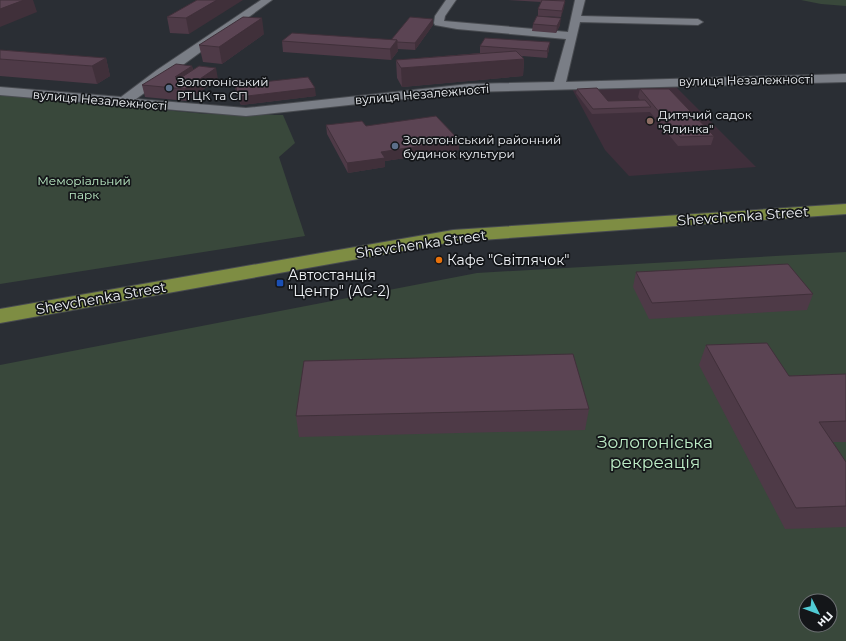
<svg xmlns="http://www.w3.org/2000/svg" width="846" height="641" font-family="Montserrat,sans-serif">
<rect width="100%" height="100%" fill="#2a2e34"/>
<polygon fill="#3f2f3b" points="673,84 756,167 629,176 605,150 571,87"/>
<g fill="#39483b" fill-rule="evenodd">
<polygon points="801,0 846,0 846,6 821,4"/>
<polygon points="0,95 207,114 283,115 295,143 279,157 305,236 0,284"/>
<path d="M846,252V641H0V365L477,273ZM806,601H830V625H806Z"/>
</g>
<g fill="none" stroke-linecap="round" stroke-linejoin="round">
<defs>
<polygon id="minor" points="261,0 272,0 136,99 246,108 469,84 554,82 566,39 457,29 435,25 434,23 435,16 446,0 456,0 445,16 444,21 568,32 575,0 585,0 581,16 698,19 703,22 698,25 580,22 566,82 846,74 846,82 469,92 246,116 0,95 0,87 121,97 157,70"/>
<polygon id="major" points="846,204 846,214 453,242 0,323 0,309 453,230"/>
</defs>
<use href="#minor" stroke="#484b50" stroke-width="2"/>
<use href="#major" stroke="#484b50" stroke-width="2"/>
<use href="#minor" fill="#7a7e86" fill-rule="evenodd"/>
<use href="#major" fill="#7e8d43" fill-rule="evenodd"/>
</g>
<g fill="#4e3a47">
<polygon points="197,0 189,34 170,33 167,17"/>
<polygon points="508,0 565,0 561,17 538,16 538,9 541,2"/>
<polygon points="533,24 560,25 556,33 532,31"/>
<polygon points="433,25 415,50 398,49 398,51 391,60 283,52 282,41 391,40"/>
<polygon points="264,34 222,64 203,62 199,45"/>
<polygon points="480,46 549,49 547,58 522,56 524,59 523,76 402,87 397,78 396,60 480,53"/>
<polygon points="0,50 106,58 110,76 97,84 0,76"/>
<polygon points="192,66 193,70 218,79 187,101 145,97 142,85"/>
<polygon points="235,85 316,96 241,105 236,94"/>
<polygon points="577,89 608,101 640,100 638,97 640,89 714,136 711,145 678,146 650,112 592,114 576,93"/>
<polygon points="326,125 366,126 459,140 459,150 385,161 385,167 348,173 327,134"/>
<polygon points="636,272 813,294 807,310 649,319 633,287"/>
<polygon points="706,345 789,376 846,374 846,442 833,442 846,462 846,527 785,529 699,365"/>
<polygon points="589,409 585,430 299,437 296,416"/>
</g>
<g fill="#40303a">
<polygon points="24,0 33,0 37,12 0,27 0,9"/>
<polygon points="217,0 243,0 189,34 186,18"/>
<polygon points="565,1 564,8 561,17 562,11"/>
<polygon points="262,18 264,34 222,64 219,47"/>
<polygon points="561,18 560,25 556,33 557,26"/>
<polygon points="433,19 433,25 415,50 415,43"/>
<polygon points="397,40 398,51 391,60 390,49"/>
<polygon points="550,42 549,49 547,58 547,51"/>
<polygon points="106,58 110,76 97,84 92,66"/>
<polygon points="524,59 523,76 402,87 401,68"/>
<polygon points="192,66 194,77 177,88 175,77"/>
<polygon points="216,68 218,79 187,101 185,89"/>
<polygon points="315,88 316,96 241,105 239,97"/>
<polygon points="459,140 459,150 385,161 385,167 348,173 347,163 381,152"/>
</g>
<g fill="#5b4453" stroke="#40303a">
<polygon points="0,0 24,0 0,9"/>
<polygon points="197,0 217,0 186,18 167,17"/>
<polygon points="542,0 565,1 562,11 538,9"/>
<polygon points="537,16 561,18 557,26 533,24"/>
<polygon points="243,17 262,18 219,47 199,45"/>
<polygon points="410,17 433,19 415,43 397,42 397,40 391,40"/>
<polygon points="292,33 397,40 390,49 282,41"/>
<polygon points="485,38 550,42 547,51 480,46"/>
<polygon points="0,50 106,58 92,66 0,59"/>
<polygon points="516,51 524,59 401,68 396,60"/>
<polygon points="176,64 192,66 175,77 182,77 199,66 216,68 185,89 142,85"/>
<polygon points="308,77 315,88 239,97 235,85"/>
<polygon points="597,88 608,101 645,100 651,107 593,109 577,89"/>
<polygon points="640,89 669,89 714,136 680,137"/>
<polygon points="436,116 459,140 381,152 385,158 347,163 326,125 362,121 366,126"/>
<polygon points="788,264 813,294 652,303 636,272"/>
<polygon points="767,343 789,376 846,374 846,421 819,422 846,462 846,506 796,508 706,345"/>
<polygon points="573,354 589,409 296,416 304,361"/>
</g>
<g fill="#5c6f8a" stroke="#141619" stroke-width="1.5">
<circle cx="169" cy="88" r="4"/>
<circle cx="395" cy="146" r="4"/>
</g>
<circle fill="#8d6e63" stroke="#141619" stroke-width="1.5" cx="650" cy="121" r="4"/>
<circle fill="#e8710a" stroke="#141619" stroke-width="1.5" cx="439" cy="260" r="4"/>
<rect fill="#1a4fb4" stroke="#141619" stroke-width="1.5" x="276" y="279" width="8" height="8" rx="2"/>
<g text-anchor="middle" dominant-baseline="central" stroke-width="3.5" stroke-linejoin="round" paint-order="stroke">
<g font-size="12" fill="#f1f4f8" stroke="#141619">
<text transform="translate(746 80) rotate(-1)">вулиця Незалежності</text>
<text transform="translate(422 94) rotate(-5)">вулиця Незалежності</text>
<text transform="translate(100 100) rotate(5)">вулиця Незалежності</text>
</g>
<g font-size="12" fill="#f1f4f8" stroke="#141619" text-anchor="start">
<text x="177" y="81">Золотоніський<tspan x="177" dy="14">РТЦК та СП</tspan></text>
<text x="658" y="114">Дитячий садок<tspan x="658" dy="14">"Ялинка"</tspan></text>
<text x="403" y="139">Золотоніський районний<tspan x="403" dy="14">будинок культури</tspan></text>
</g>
<g font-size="12" fill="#bdecc6" stroke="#141619">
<text x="84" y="180">Меморіальний<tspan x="84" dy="14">парк</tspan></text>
</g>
<g font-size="14" fill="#f1f4f8" stroke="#141619">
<text transform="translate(743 216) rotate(-4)">Shevchenka Street</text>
<text transform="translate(421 244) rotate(-8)">Shevchenka Street</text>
<text transform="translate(101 298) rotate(-10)">Shevchenka Street</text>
</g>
<g font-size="14" fill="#f1f4f8" stroke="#141619" text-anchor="start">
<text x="447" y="260">Кафе "Світлячок"</text>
<text x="288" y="275">Автостанція<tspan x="288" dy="16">"Центр" (АС-2)</tspan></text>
</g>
<g font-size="17" fill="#bdecc6" stroke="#141619">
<text x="655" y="442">Золотоніська<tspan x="655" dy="20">рекреація</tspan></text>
</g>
</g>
<g transform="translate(818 613) rotate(132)"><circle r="19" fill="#141619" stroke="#6c6f72"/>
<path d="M0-3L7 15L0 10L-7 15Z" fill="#51ccd5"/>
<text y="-6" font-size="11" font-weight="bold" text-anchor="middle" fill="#f1f4f8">Пн</text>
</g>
</svg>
